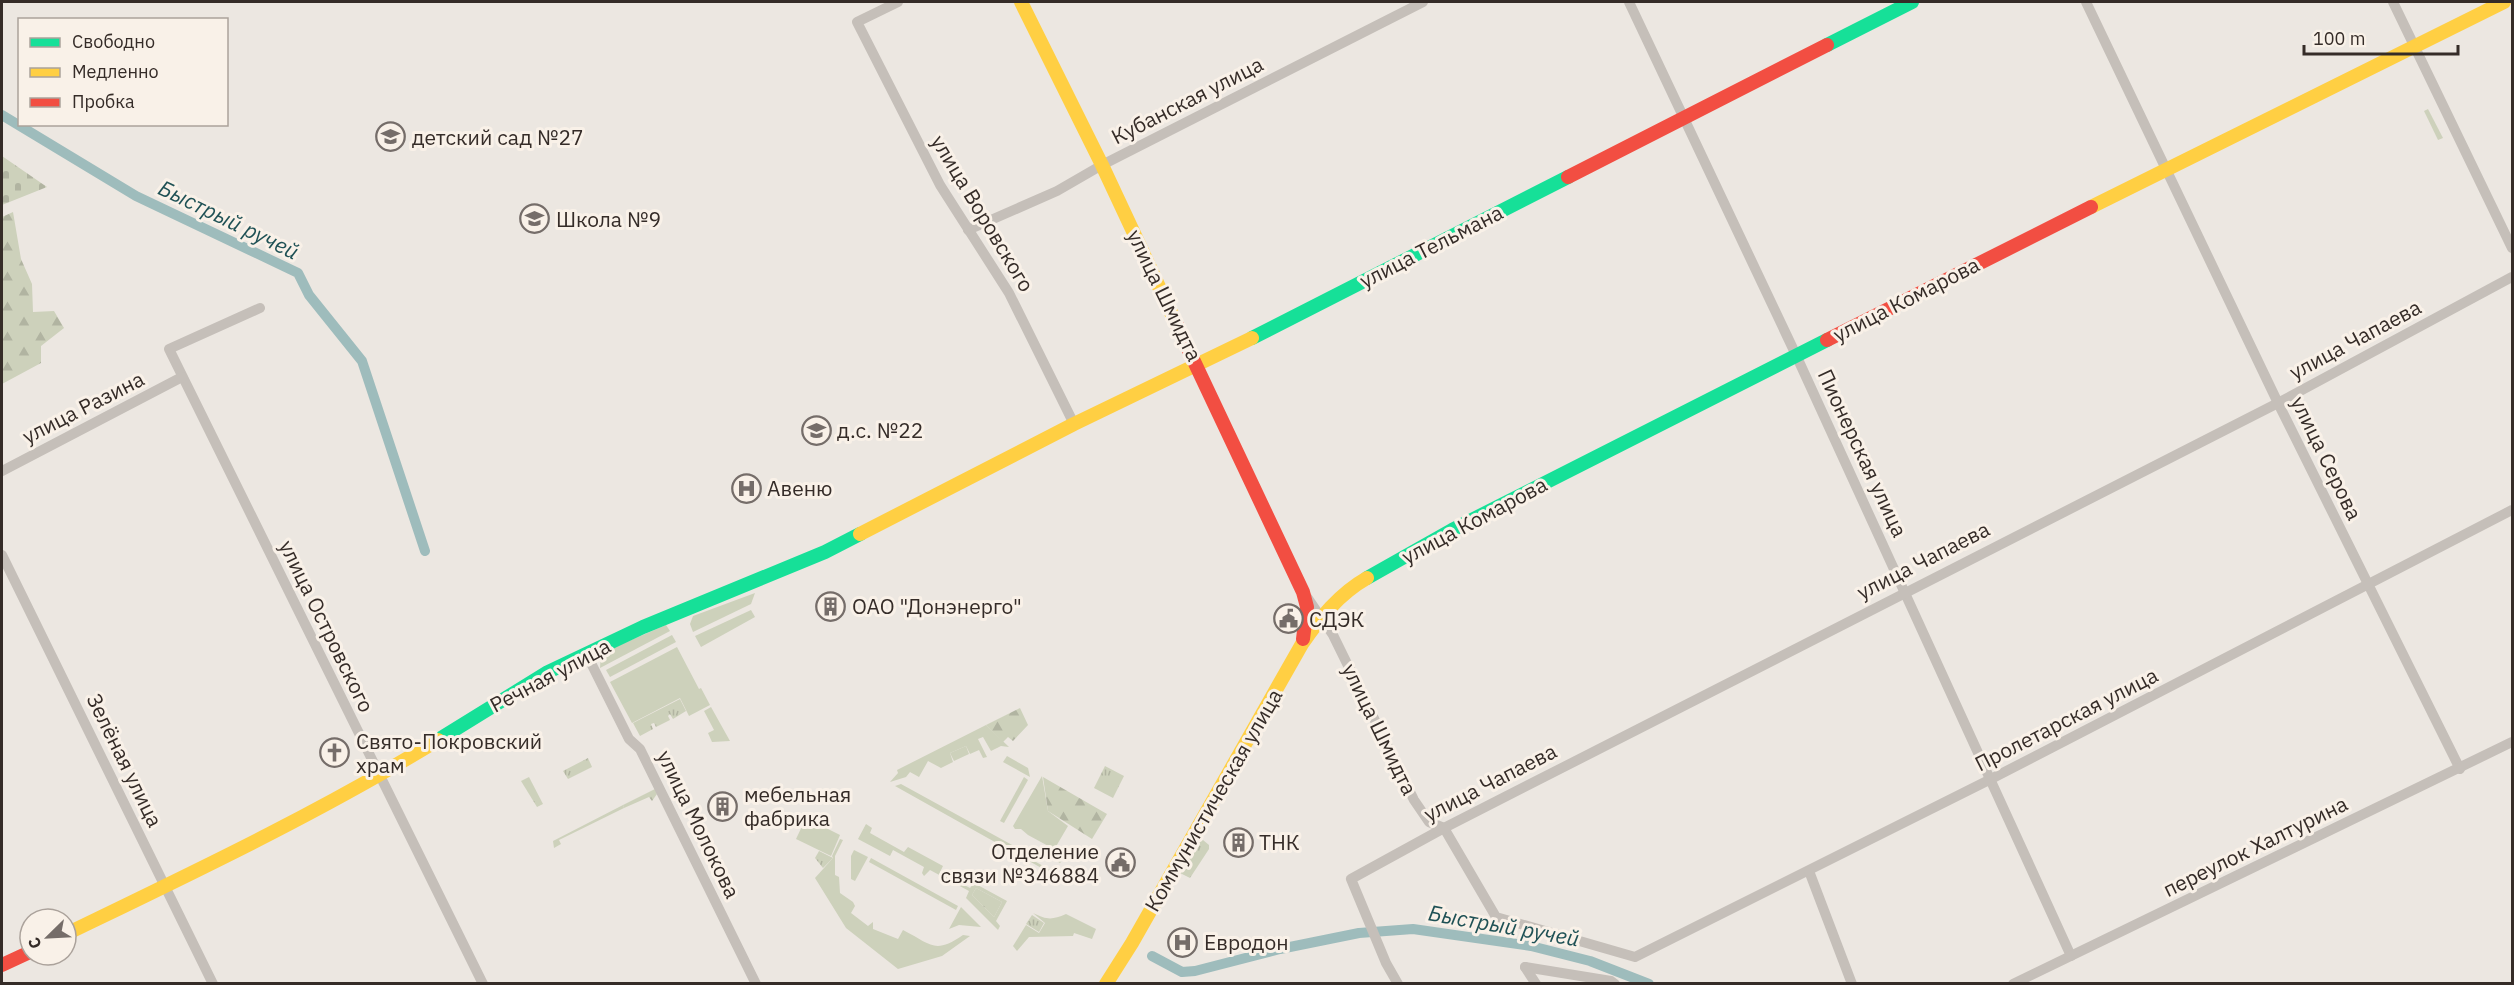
<svg xmlns="http://www.w3.org/2000/svg" width="2514" height="985" font-family="'IBM Plex Sans',sans-serif">
<defs>
<pattern id="forest-firs" width="22" height="20" patternUnits="userSpaceOnUse" patternTransform="scale(1.5)"><rect width="22" height="20" fill="#cdd1bb"/><path d="M5 1l3.5 6h-7zM16 11l3.5 6h-7z" fill="#b1b4a1"/></pattern>
<pattern id="cemetery-stones" width="16" height="16" patternUnits="userSpaceOnUse" patternTransform="scale(1.5)"><rect width="16" height="16" fill="#cdd1bb"/><path d="M2 7V4a2 2 0 0 1 4 0v3zM10 15v-3a2 2 0 0 1 4 0v3z" fill="#b1b4a1"/></pattern>
<pattern id="park-tufts" width="24" height="20" patternUnits="userSpaceOnUse" patternTransform="scale(1.5)"><rect width="24" height="20" fill="#cdd1bb"/><path d="M3 7l-1-3M5 7V3M7 7l1-3M15 17l-1-3M17 17v-4M19 17l1-3" fill="none" stroke="#b1b4a1"/></pattern>
</defs>
<rect width="100%" height="100%" fill="#ece7e1"/>
<g fill="#cdd1bb" fill-rule="evenodd">
<polygon points="2428,109 2443,138 2438,140 2424,111"/>
<polygon points="755,593 751,604 693,632 690,624 693,616"/>
<polygon points="751,610 755,617 701,647 695,636"/>
<polygon points="666,625 670,631 600,668 601,653"/>
<polygon points="672,635 676,642 610,677 606,670"/>
<polygon points="677,647 699,689 701,688 710,705 689,716 680,698 632,723 610,682"/>
<polygon points="711,707 730,741 712,742 708,733 714,730 704,711"/>
<polygon points="986,725 1009,747 1001,746 991,751 983,737 978,739 987,757 983,758 979,750 970,754 966,746 950,753 953,762 941,768 928,761 919,777 910,772 906,777 890,782 898,773 897,770"/>
<polygon points="1007,756 1028,768 1030,777 1003,762"/>
<polygon points="1042,776 1048,811 1068,826 1051,855 1061,862 1060,863 1048,856 1052,848 1028,835 1021,829 1015,829 1013,826"/>
<polygon points="1024,777 1028,780 1004,823 1000,821"/>
<polygon points="901,784 1014,846 1025,856 1067,879 1070,884 895,786"/>
<polygon points="623,805 624,808 559,840 561,844 554,848 553,841"/>
<polygon points="806,818 840,835 831,856 796,839"/>
<path d="M866,824L872,828L870,833L904,852L908,847L943,866L940,872L970,888L974,883L1007,901L996,921L1000,926L998,930L966,898L969,891L930,870L924,876L922,873L924,867L893,850L890,856L858,839ZM976,888L1002,902L994,917L972,895Z"/>
<path d="M840,839L843,840L835,856V875L839,877L840,893L853,902L855,906L851,913L868,926L873,922V929L898,939L903,930C931,944 934,955 963,935L970,936L942,956L898,969L846,928L815,878L833,858L832,856Z"/>
<polygon points="854,850 868,857 855,881 851,879 851,856"/>
<polygon points="871,858 958,906 956,910 869,862"/>
<polygon points="961,907 981,927 959,925 949,929"/>
<path d="M1033,913C1047,920 1052,920 1066,914L1096,929L1092,939L1074,933L1073,936L1029,937L1017,951L1013,946L1026,925L1039,933L1045,923Z"/>
</g>
<g fill="url(#forest-firs)">
<polygon points="13,212 21,259 32,284 33,312 54,311 64,328 41,346 41,363 2,384 2,217"/>
<polygon points="1020,708 1028,725 1013,741 1008,737 1003,742 986,725"/>
<polygon points="1043,777 1107,814 1092,839 1048,811"/>
<polygon points="655,789 657,794 652,801 649,797 624,808 623,805"/>
</g>
<polygon fill="url(#cemetery-stones)" points="2,156 47,187 2,205"/>
<g fill="url(#park-tufts)">
<polygon points="680,699 686,711 673,719 670,714 668,716 670,720 656,727 654,723 651,724 653,729 640,736 633,723"/>
<polygon points="966,746 969,754 954,761 950,753"/>
<polygon points="588,758 592,767 568,779 563,771"/>
<polygon points="1105,766 1124,776 1113,798 1094,788"/>
<polygon points="529,777 543,804 537,807 521,781"/>
<polygon points="1203,840 1209,845 1209,849 1190,878 1180,873 1197,843"/>
<polygon points="819,851 833,858 823,868 815,858"/>
<polygon points="976,888 1002,902 994,917 972,895"/>
<polygon points="1032,915 1044,923 1039,932 1026,924"/>
</g>
<g fill="none" stroke-linecap="round" stroke-linejoin="round">
<g stroke="#9ebcbc" stroke-width="10">
<polyline points="2,115 136,196 298,273 309,295 362,361 425,551"/>
<polyline points="1152,956 1182,972 1195,971 1280,949 1359,933 1413,929 1531,946 1590,961 1649,984"/>
</g>
<g stroke="#c5bfb9" stroke-width="10">
<polyline points="898,2 857,22 940,185 1009,293 1074,424"/>
<polyline points="1629,2 1796,355 2071,956"/>
<polyline points="2086,2 2278,403 2460,769"/>
<polyline points="2393,2 2512,248"/>
<polyline points="968,230 1057,191 1102,165 1423,2"/>
<polyline points="260,308 169,349 483,984"/>
<polyline points="2,471 182,377"/>
<polyline points="2,555 213,984"/>
<polyline points="1307,597 1333,635 1414,800 1429,822 1444,828 1496,917 1635,957 1989,780 2512,510"/>
<polyline points="586,653 629,739 640,749 756,984"/>
<polyline points="1809,871 1852,984"/>
<polyline points="1525,967 1611,981 1615,984"/>
<polyline points="1525,967 1536,984"/>
<polyline points="1398,984 1386,963 1351,879 1444,828 2278,403 2512,277"/>
<polyline points="2013,984 2512,742"/>
</g>
<g stroke="#16e098" stroke-width="14">
<polyline points="1827,45 1912,2"/>
<polyline points="1252,338 1568,177"/>
<polyline points="1367,578 1452,530 1827,340"/>
<polyline points="438,740 548,672 643,627 825,552 860,534"/>
</g>
<g stroke="#ffcf43" stroke-width="14">
<polyline points="1021,2 1102,165 1175,321"/>
<polyline points="2091,207 2504,2"/>
<polyline points="860,534 1074,424 1252,338"/>
<path d="M66,934C192,873 319,813 438,740"/>
<path d="M1106,984L1132,943L1302,644C1320,618 1339,594 1367,578"/>
</g>
<g stroke="#f24e42" stroke-width="14">
<polyline points="1568,177 1827,45"/>
<polyline points="1175,321 1303,592 1307,607 1303,639"/>
<polyline points="1827,340 2091,207"/>
<polyline points="2,965 30,952"/>
</g>
</g>
<defs>
<symbol id="school-ring" viewBox="-11 -11 22 22"><circle r="9.5" fill="#f9f1e8" stroke="#756d69" stroke-width="1.5"/><path d="M0-5L7-2L0 1L-7-2ZM-4 1L0 2.5L4 1V4Q0 6-4 4Z" fill="#756d69"/></symbol>
<symbol id="hospital-ring" viewBox="-11 -11 22 22"><circle r="9.5" fill="#f9f1e8" stroke="#756d69" stroke-width="1.5"/><path d="M-5-5h3v3.5h4V-5h3V5h-3V1.5h-4V5h-3Z" fill="#756d69"/></symbol>
<symbol id="building-ring" viewBox="-11 -11 22 22"><circle r="9.5" fill="#f9f1e8" stroke="#756d69" stroke-width="1.5"/><path d="M-4-6H4V6H1V3H-1V6H-4ZM-2.5-4.3h1.7v1.8h-1.7ZM.8-4.3h1.7v1.8H.8ZM-2.5-1h1.7V.8h-1.7ZM.8-1h1.7V.8H.8Z" fill="#756d69"/></symbol>
<symbol id="civic-ring" viewBox="-11 -11 22 22"><circle r="9.5" fill="#f9f1e8" stroke="#756d69" stroke-width="1.5"/><path d="M-.6-6.5H3V-4.5H.6V-3L4-1V1h2V6H-6V1h2V-1L-.6-3ZM-1.2 2.5V6h2.4V2.5Z" fill="#756d69"/></symbol>
<symbol id="church-ring" viewBox="-11 -11 22 22"><circle r="9.5" fill="#f9f1e8" stroke="#756d69" stroke-width="1.5"/><path d="M-1.2-6h2.4v3.5h3.3v2.4h-3.3V6h-2.4V-.1h-3.3v-2.4h3.3Z" fill="#756d69"/></symbol>
</defs>
<g fill-rule="evenodd">
<use href="#school-ring" x="374" y="120" width="33" height="33"/>
<use href="#school-ring" x="518" y="202" width="33" height="33"/>
<use href="#school-ring" x="800" y="414" width="33" height="33"/>
<use href="#hospital-ring" x="730" y="472" width="33" height="33"/>
<use href="#building-ring" x="814" y="590" width="33" height="33"/>
<use href="#civic-ring" x="1272" y="602" width="33" height="33"/>
<use href="#church-ring" x="318" y="736" width="33" height="33"/>
<use href="#building-ring" x="706" y="790" width="33" height="33"/>
<use href="#building-ring" x="1222" y="826" width="33" height="33"/>
<use href="#civic-ring" x="1104" y="846" width="33" height="33"/>
<use href="#hospital-ring" x="1166" y="926" width="33" height="33"/>
</g>
<g text-anchor="middle" dominant-baseline="central" stroke-width="6" stroke-linejoin="round" paint-order="stroke">
<g font-size="21" fill="#352c28" stroke="#f9f1e8">
<text transform="translate(1187 100) rotate(-27)">Кубанская улица</text>
<text transform="translate(983 213) rotate(59)">улица Воровского</text>
<text transform="translate(1431 246) rotate(-27)">улица Тельмана</text>
<text transform="translate(1165 295) rotate(64)">улица Шмидта</text>
<text transform="translate(1906 299) rotate(-27)">улица Комарова</text>
<text transform="translate(2355 339) rotate(-28)">улица Чапаева</text>
<text transform="translate(83 407) rotate(-27)">улица Разина</text>
<text transform="translate(1863 453) rotate(65)">Пионерская улица</text>
<text transform="translate(2327 458) rotate(64)">улица Серова</text>
<text transform="translate(1474 520) rotate(-28)">улица Комарова</text>
<text transform="translate(1923 560) rotate(-27)">улица Чапаева</text>
<text transform="translate(327 626) rotate(64)">улица Островского</text>
<text transform="translate(550 675) rotate(-28)">Речная улица</text>
<text transform="translate(2066 719) rotate(-27)">Пролетарская улица</text>
<text transform="translate(1380 729) rotate(64)">улица Шмидта</text>
<text transform="translate(125 760) rotate(64)">Зелёная улица</text>
<text transform="translate(1490 782) rotate(-27)">улица Чапаева</text>
<text transform="translate(1213 800) rotate(-60)">Коммунистическая улица</text>
<text transform="translate(699 824) rotate(64)">улица Молокова</text>
<text transform="translate(2255 846) rotate(-26)">переулок Халтурина</text>
</g>
<g font-size="21" fill="#352c28" stroke="#f9f1e8" text-anchor="start">
<text x="412" y="137">детский сад №27</text>
<text x="556" y="219">Школа №9</text>
<text x="837" y="430">д.с. №22</text>
<text x="767" y="488">Авеню</text>
<text x="852" y="606">ОАО "Донэнерго"</text>
<text x="1309" y="619">СДЭК</text>
<text x="356" y="741">Свято-Покровский<tspan x="356" dy="24">храм</tspan></text>
<text x="744" y="794">мебельная<tspan x="744" dy="24">фабрика</tspan></text>
<text x="1259" y="842">ТНК</text>
<text x="1099" y="851" text-anchor="end">Отделение<tspan x="1099" dy="24">связи №346884</tspan></text>
<text x="1204" y="942">Евродон</text>
</g>
<g font-size="22" font-style="italic" fill="#1f5155" stroke="#f9f1e8">
<text transform="translate(229 219) rotate(26)">Быстрый ручей</text>
<text transform="translate(1504 925) rotate(10)">Быстрый ручей</text>
</g>
</g>
<rect width="2514" height="985" fill="none" stroke="#352c28" stroke-width="6"/>
<rect x="18" y="18" width="210" height="108" fill="#f9f1e8" stroke="#aba29b" stroke-width="1.5"/>
<rect x="30" y="38" width="30" height="9" fill="#16e098" stroke="#aba29b" stroke-width="1.5"/>
<text x="72" y="48" font-size="18" fill="#352c28">Свободно</text>
<rect x="30" y="68" width="30" height="9" fill="#ffcf43" stroke="#aba29b" stroke-width="1.5"/>
<text x="72" y="78" font-size="18" fill="#352c28">Медленно</text>
<rect x="30" y="98" width="30" height="9" fill="#f24e42" stroke="#aba29b" stroke-width="1.5"/>
<text x="72" y="108" font-size="18" fill="#352c28">Пробка</text>
<g transform="translate(48 937) rotate(246)"><circle r="28" fill="#f9f1e8" stroke="#aba29b" stroke-width="1.5"/>
<path d="M0-4.5L10 22L0 15L-10 22Z" fill="#756d69"/>
<text y="-9" font-size="16" font-weight="bold" text-anchor="middle" fill="#352c28">С</text>
</g>
<path d="M2304 45v9h154v-9" fill="none" stroke="#352c28" stroke-width="3"/>
<text x="2313" y="45" font-size="18" fill="#352c28" stroke="#f9f1e8" stroke-width="4.5" paint-order="stroke">100 m</text>
</svg>
